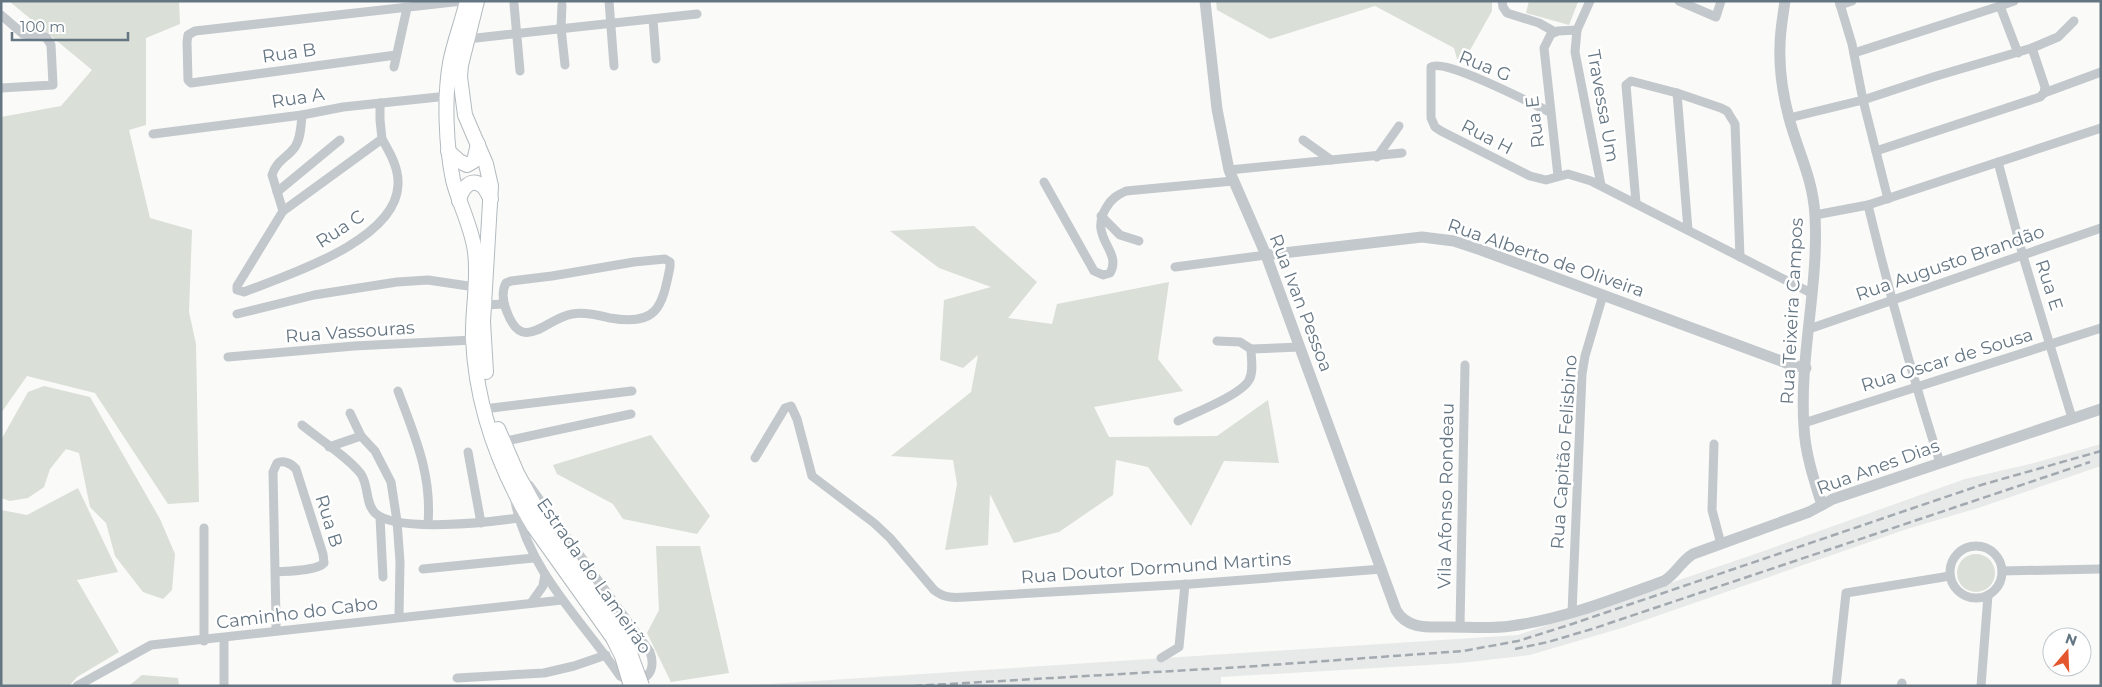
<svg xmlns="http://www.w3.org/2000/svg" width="2102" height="687" font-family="Montserrat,sans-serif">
<rect width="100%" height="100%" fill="#fafaf8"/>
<polygon fill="#e8e9e9" points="2101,444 2101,466 1978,508 1907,529 1625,627 1530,655 1461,663 1221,677 1221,686 739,686 1518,635 1758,553 1965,479 2034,463"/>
<g fill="#dadfd7">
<polygon points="9,1 179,1 180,24 146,38 146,125 129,130 150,218 192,230 189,312 196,344 199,502 168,504 95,393 27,376 1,413 1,117 61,106 92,70"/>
<polygon points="1216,1 1492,1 1492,11 1465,59 1457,59 1454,48 1375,6 1270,39 1217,10"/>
<polygon points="1529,1 1578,1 1578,2 1569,25 1526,13"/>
<polygon points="974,226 1037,282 1008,318 1052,324 1057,304 1169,282 1158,359 1183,391 1094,407 1109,437 1217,436 1268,400 1279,463 1224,461 1191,526 1148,467 1116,460 1113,495 1059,532 1014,543 990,494 988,545 945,550 957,484 953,460 891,456 971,392 978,355 963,368 940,360 944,300 991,287 939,268 890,231"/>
<polygon points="44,386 90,397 160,519 175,554 172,590 163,599 143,592 115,556 106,523 90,507 79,453 66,449 50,469 44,487 28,498 10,501 1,498 1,440 28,392"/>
<polygon points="651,435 710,516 697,534 623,519 613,504 557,474 553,465"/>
<polygon points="78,488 118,572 77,580 119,652 77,677 69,686 1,686 1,510 27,515"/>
<polygon points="656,546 700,546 729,673 671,682 647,633 659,610"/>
<circle cx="1976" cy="573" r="19"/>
<polygon points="142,675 178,678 179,686 129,686"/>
</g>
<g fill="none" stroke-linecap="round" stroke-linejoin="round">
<defs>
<g id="secondary">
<path d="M467,1C462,22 454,42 450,63C444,98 446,146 453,180C459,204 472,227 475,252C479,280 472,310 473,339C476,407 499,469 534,527"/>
<polyline points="477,1 461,65 460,77 465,115 486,164 491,186 483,322 486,372"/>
<polyline points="448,151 459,161 467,165 474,161 478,144"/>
<path d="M459,201C461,190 470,177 481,185C486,188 488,195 491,199"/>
<polyline points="498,429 517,473 543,521"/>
</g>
</defs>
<use href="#secondary" stroke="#b3babf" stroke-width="16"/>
<g stroke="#c3c8cc" stroke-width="9">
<polyline points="609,1 614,66"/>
<polyline points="1502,1 1503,7 1507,13 1539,23 1555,32"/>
<polyline points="1590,1 1577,30 1575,52 1601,185"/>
<polyline points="1679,1 1716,17 1721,1"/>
<polyline points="1839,1 1852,44 1863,100 1888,199"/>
<polyline points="514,4 520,71"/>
<polyline points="562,5 561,28 565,65"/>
<polyline points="1840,5 1852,1"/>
<polyline points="2000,6 2014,1"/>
<polyline points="1,15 23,34 46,37 51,45 53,85 1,88"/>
<polyline points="653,19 656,59"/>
<polyline points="467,39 697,14"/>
<polyline points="1854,53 2000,6 2018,53"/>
<polyline points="396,55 191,83 188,80 187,42 188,35 195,31 462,1"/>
<polyline points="394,67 407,8"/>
<polyline points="1677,93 1688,230"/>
<polyline points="2044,93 2101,72"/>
<path d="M380,103V120L382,139L283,211L237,286V290L244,292C287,275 396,241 398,185C399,168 390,153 382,139"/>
<path d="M1550,112C1532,104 1445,58 1431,67V118L1435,127L1441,131L1530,176L1546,180L1568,174L1591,181L1811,293"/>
<polyline points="1789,118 1863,100 1933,77 2032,48 2058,37 2074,21"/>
<polyline points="153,134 302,115 343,107 448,96"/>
<polyline points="1303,140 1331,160"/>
<polyline points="1876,151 2040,97 2044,93 2045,87 2032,48"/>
<polyline points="1377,157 1399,126"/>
<polyline points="1998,162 2023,256 2072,418"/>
<polyline points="1229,170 1402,153"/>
<polyline points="1558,176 1544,48 1551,34 1558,31 1577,30"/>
<path d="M1044,182L1094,271L1103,275L1110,273C1123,251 1088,238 1106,208C1111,199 1117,195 1126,191L1233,181"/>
<polyline points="277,192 340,140"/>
<polyline points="1636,203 1626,85 1631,81 1677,93 1721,108 1727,111 1735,124 1740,257"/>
<path d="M1868,205C1889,292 1913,378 1940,463"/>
<path d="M283,211L272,175C276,161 287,158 295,147C301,138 301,125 302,115"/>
<polyline points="1815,215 1868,205 2101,128"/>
<polyline points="1101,216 1120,235 1139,241"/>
<path d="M665,259L670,262V267C662,308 657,326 610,318C597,315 585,312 572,314C546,318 523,355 507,312C503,302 501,292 506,283L511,281L552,276L634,262Z"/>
<polyline points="1175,267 1266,255"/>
<polyline points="484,305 504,304"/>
<polyline points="237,314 314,295 397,282 428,280 475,287"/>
<polyline points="1809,329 2101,228"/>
<polyline points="1217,341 1240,342 1251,349 1300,347"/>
<polyline points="228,357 354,346 473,340"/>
<path d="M398,391C415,437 432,474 428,524"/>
<polyline points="492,408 632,391"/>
<polyline points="350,413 361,436 375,451 391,482 397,521 400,562 399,616"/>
<path d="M1178,421C1194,413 1241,395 1249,380C1254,372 1251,358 1251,349"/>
<polyline points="1804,423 2101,328"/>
<path d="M302,425C320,440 347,456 361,474C369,486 365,503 375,513C396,533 490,522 518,518"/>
<polyline points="502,442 631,414"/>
<polyline points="1714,444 1712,510 1721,544"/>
<polyline points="329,447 361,436"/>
<polyline points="468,452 481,523"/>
<path d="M755,458L785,408L791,406L797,419L812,476L874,523L890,538L934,590C944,598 953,598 966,597L1191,584L1382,569"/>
<path d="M515,501C528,571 582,620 620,676C641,687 658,675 650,652L529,485"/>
<polyline points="380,517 383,577"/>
<polyline points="204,528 204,641"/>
<circle cx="1976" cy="572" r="26"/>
<polyline points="423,569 534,558"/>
<polyline points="2002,571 2101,569"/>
<path d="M275,572C287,571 317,571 324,563L323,554L296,469C291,463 283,460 277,463L273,472L276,619V631"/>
<polyline points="531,603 543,586 545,574"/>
<polyline points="1572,613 1582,374 1585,356 1603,295"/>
<polyline points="1460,627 1465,365"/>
<polyline points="1161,658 1179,647 1185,584"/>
<polyline points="457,678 544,673 574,666 606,655"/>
<polyline points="77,686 151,645 562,600"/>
<polyline points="224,686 224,638"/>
<polyline points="1836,686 1846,593 1950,576"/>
<polyline points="1901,686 1902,683"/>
<polyline points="1981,686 1988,595"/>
</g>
<g stroke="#c3c8cc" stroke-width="11">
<path d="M1205,1L1217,109L1229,170L1266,255L1396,610C1407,630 1430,627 1450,627C1470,627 1491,629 1511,626C1564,619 1614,599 1664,581C1676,574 1681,561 1693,554L1809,512L1833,499L2101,409"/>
<path d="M1785,1C1783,16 1780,31 1780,46C1779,70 1783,95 1789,118C1798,152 1813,178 1815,216C1819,286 1799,357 1804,427C1805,453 1814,480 1822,505"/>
<polyline points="1266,255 1422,237 1454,241 1481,250 1789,364 1806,368"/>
</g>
<use href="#secondary" stroke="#fff" stroke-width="14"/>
<g stroke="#a2aab0" stroke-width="2.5" stroke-dasharray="8 4" stroke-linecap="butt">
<polyline points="1515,649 1548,642 1592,629 2090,462"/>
<polyline points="914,686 1242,667 1463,651 1518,641 1572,624 1981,485 2101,451"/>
</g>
<defs>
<g id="secondary-bridge">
<polyline points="543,521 627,645 642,686"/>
<polyline points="534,527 613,638 622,656 631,686"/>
</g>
</defs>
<use href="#secondary-bridge" stroke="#b3babf" stroke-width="16" stroke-linecap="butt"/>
<use href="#secondary-bridge" stroke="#fff" stroke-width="14"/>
</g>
<g text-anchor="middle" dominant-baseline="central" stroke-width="5" stroke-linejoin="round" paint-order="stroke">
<g font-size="18" fill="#657683" stroke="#fff">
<text transform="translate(289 53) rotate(-8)">Rua B</text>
<text transform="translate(1485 66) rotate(22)">Rua G</text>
<text transform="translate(298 98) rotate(-9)">Rua A</text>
<text transform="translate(1603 106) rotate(80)">Travessa Um</text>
<text transform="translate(1535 122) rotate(-97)">Rua E</text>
<text transform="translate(1487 137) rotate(27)">Rua H</text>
<text transform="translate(340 229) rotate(-33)">Rua C</text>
<text transform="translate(1546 258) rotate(19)">Rua Alberto de Oliveira</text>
<text transform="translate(1950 263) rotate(-19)">Rua Augusto Brandão</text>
<text transform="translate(2049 285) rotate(72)">Rua E</text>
<text transform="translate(1301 303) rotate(69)">Rua Ivan Pessoa</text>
<text transform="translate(1792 311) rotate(-87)">Rua Teixeira Campos</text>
<text transform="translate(350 332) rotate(-4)">Rua Vassouras</text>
<text transform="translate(1947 360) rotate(-17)">Rua Oscar de Sousa</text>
<text transform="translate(1564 452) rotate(-86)">Rua Capitão Felisbino</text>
<text transform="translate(1878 467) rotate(-20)">Rua Anes Dias</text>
<text transform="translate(1446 496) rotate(-89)">Vila Afonso Rondeau</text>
<text transform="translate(329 521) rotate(73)">Rua B</text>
<text transform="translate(1156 568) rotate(-4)">Rua Doutor Dormund Martins</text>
<text transform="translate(594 576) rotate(55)">Estrada do Lameirão</text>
<text transform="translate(297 613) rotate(-7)">Caminho do Cabo</text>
</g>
</g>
<rect width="2102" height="687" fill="none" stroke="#657683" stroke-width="5"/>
<g transform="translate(2067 652) rotate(19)"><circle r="24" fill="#ffffff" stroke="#c1c8cd"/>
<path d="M0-4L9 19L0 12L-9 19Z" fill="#e4572e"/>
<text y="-8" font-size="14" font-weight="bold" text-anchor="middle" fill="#657683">N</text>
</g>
<path d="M12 32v8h116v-8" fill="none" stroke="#657683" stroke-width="2.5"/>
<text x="20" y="32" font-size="15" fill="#657683" stroke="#ffffff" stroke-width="4" paint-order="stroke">100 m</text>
</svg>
